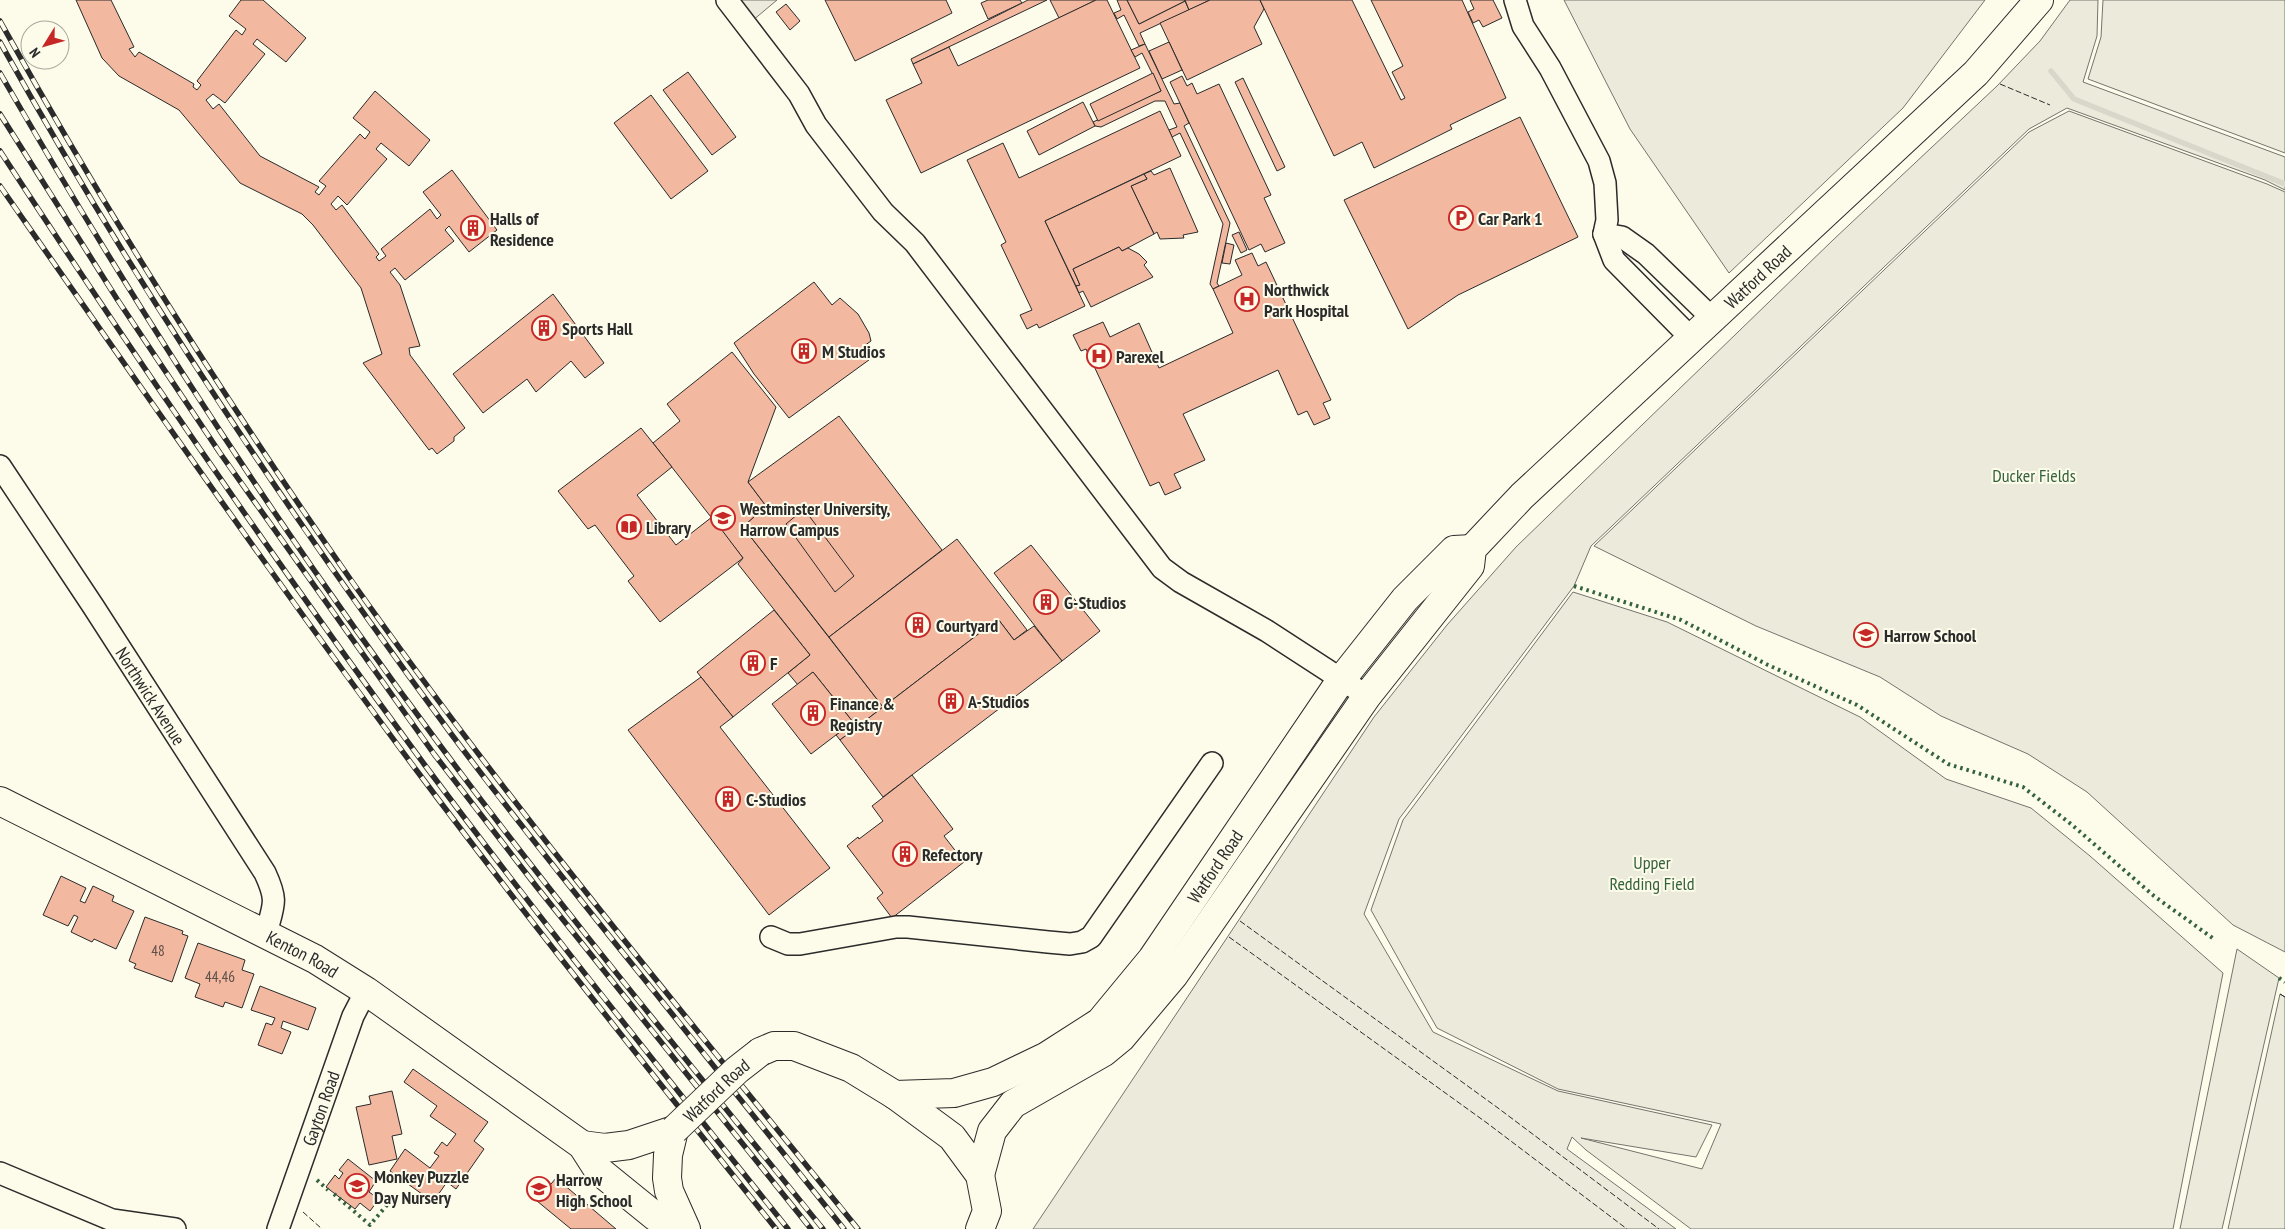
<svg xmlns="http://www.w3.org/2000/svg" width="2285" height="1229" font-family="'PT Sans Narrow',sans-serif">
<rect width="100%" height="100%" fill="#fdfbea"/>
<g fill="#ecebdb" stroke="#74746e">
<polygon points="1564,0 1985,0 1903,108 1729,273 1630,129"/>
<polygon points="2070,0 2098,0 2097,36 2083,82 2285,157 2285,190 2265,180 2067,108 2029,129 1591,546 1574,586 1399,819 1364,914 1433,1032 1558,1091 1712,1125 1696,1157 1581,1138 1702,1169 1721,1124 1558,1089 1437,1028 1371,910 1403,820 1573,592 1667,622 1860,717 1946,779 2031,808 2090,856 2223,973 2173,1229 1691,1229 1586,1150 1572,1137 1567,1149 1676,1229 1033,1229 1374,717 1447,625 1516,547 1833,240 1997,86 2040,41"/>
<polygon points="2103,0 2285,0 2285,153 2088,79 2101,37"/>
<polygon points="2069,111 2267,184 2285,192 2285,952 2233,925 2087,792 2028,754 1941,716 1880,677 1756,626 1594,546 2029,132"/>
<polygon points="2237,949 2279,978 2222,1229 2180,1229"/>
<polygon points="2280,994 2285,997 2285,1229 2228,1229"/>
</g>
<polygon fill="#eceadb" stroke="#74746e" points="735,0 777,0 752,21"/>
<g fill="none" stroke-linecap="round" stroke-linejoin="round">
<polyline stroke="#d8d7c9" stroke-width="5.5" points="2051,71 2074,99 2285,184"/>
</g>
<g fill="#f2b8a0" stroke="#2b2b2b">
<polygon points="76,0 111,0 134,47 129,49 135,57 139,52 194,84 193,87 197,90 201,85 197,81 236,30 242,35 246,29 229,16 241,0 263,0 306,38 286,62 257,39 253,44 265,54 225,103 213,94 206,100 213,109 219,104 260,156 319,187 315,192 319,195 326,186 319,181 360,134 365,139 370,132 353,118 375,91 430,140 409,166 381,143 376,149 387,159 347,205 338,196 331,204 336,210 342,205 379,254 376,257 379,261 386,256 381,249 430,209 437,219 441,215 423,192 452,170 497,230 469,252 449,226 445,230 454,241 405,280 395,268 390,272 400,285 420,346 409,348 410,355 465,428 454,437 454,441 437,454 432,448 429,450 363,363 382,354 361,288 313,225 302,214 240,183 179,110 119,76 102,58"/>
<polygon points="825,0 946,0 952,13 855,61"/>
<polygon points="988,0 1020,0 1022,3 988,19 981,3"/>
<polygon points="1028,0 1047,0 913,64 911,59"/>
<polygon points="1050,0 1096,0 1059,18"/>
<polygon points="1096,0 1107,0 1140,68 921,173 886,100 922,83 913,64 949,47 958,66"/>
<polygon points="1117,0 1127,0 1139,24 1185,1 1189,10 1140,33 1145,44 1139,46 1124,15 1117,19 1114,13 1121,10"/>
<polygon points="1127,0 1185,0 1185,1 1139,24"/>
<polygon points="1185,0 1210,0 1189,10"/>
<polygon points="1210,0 1260,0 1264,9 1254,27 1262,44 1187,80 1160,23"/>
<polygon points="1260,0 1352,0 1401,100 1405,98 1392,72 1403,66 1371,0 1462,0 1506,98 1450,125 1452,129 1374,168 1362,142 1334,156"/>
<polygon points="1470,0 1493,0 1502,18 1483,27 1479,20 1473,23 1468,12 1474,9"/>
<polygon points="786,4 800,21 790,30 776,12"/>
<polygon points="1169,42 1182,70 1162,79 1149,51"/>
<polygon points="1145,44 1174,104 1180,103 1189,123 1184,126 1230,223 1217,283 1219,286 1213,289 1210,284 1223,224 1180,133 1172,137 1169,130 1177,127 1165,101 1155,101 1101,127 1095,126 1093,122 1161,91 1142,53 1135,57 1131,50"/>
<polygon points="688,72 736,137 712,155 663,90"/>
<polygon points="1153,73 1161,91 1098,121 1090,104"/>
<polygon points="1182,76 1187,86 1192,83 1197,94 1219,84 1271,195 1264,198 1285,243 1265,252 1261,244 1249,250 1170,82"/>
<polygon points="1243,78 1285,167 1277,171 1235,82"/>
<polygon points="651,95 708,171 671,199 614,123"/>
<polygon points="1083,102 1095,126 1039,155 1027,131"/>
<polygon points="1160,111 1181,156 1045,221 1085,306 1039,328 1037,324 1027,329 1020,315 1032,310 1001,245 1006,242 967,160 1003,143 1019,178"/>
<polygon points="1520,117 1578,237 1458,295 1408,329 1344,200"/>
<polygon points="1170,168 1198,232 1183,235 1184,238 1160,239 1157,232 1154,234 1131,186 1147,179 1144,174 1151,171 1154,175"/>
<polygon points="1144,174 1147,179 1131,186 1154,234 1122,251 1119,247 1073,269 1080,285 1076,286 1045,221"/>
<polygon points="1239,232 1247,250 1241,253 1232,235"/>
<polygon points="1226,243 1234,245 1230,264 1222,263"/>
<polygon points="1119,247 1122,251 1128,248 1139,254 1147,262 1144,265 1153,277 1091,307 1083,291 1079,293 1076,286 1080,285 1073,269"/>
<polygon points="1252,253 1258,266 1266,262 1331,400 1323,403 1330,418 1314,425 1307,411 1298,415 1278,370 1183,414 1205,460 1174,474 1181,488 1165,495 1159,482 1150,486 1086,349 1081,351 1073,335 1103,322 1110,337 1139,323 1159,368 1233,333 1213,289 1242,275 1235,260"/>
<polygon points="814,282 832,305 840,298 858,314 869,333 871,341 864,346 873,357 789,418 754,374 734,343"/>
<polygon points="553,294 604,363 585,378 571,361 536,392 527,379 483,413 453,374"/>
<polygon points="732,352 776,407 748,482 766,506 743,527 883,707 840,740 836,735 853,722 813,672 798,685 788,673 810,655 738,564 743,558 653,443 680,421 667,404"/>
<polygon points="839,416 942,550 829,637 743,527 766,506 748,482"/>
<polygon points="641,428 672,467 637,495 676,545 712,517 743,558 660,622 628,581 634,576 595,525 588,529 558,491"/>
<polygon points="804,509 854,576 835,592 786,524"/>
<polygon points="957,539 1027,630 1014,640 998,619 883,707 829,637"/>
<polygon points="1031,545 1100,631 1062,661 994,573"/>
<polygon points="774,610 810,655 733,717 697,672"/>
<polygon points="998,619 1014,640 1034,626 1062,661 883,797 840,740"/>
<polygon points="813,672 853,722 811,754 772,704"/>
<polygon points="701,677 733,717 720,727 830,868 769,915 628,730"/>
<polygon points="912,775 953,829 944,836 964,862 892,918 877,898 883,893 847,846 858,837 859,839 883,821 872,806"/>
<polygon points="61,876 86,888 80,901 85,903 93,886 114,896 112,901 134,911 116,949 94,939 92,942 71,932 78,917 74,915 68,926 43,915"/>
<polygon points="145,917 183,931 182,934 188,936 172,982 134,968 136,964 129,961"/>
<polygon points="198,943 245,960 242,970 254,974 242,1008 225,1002 223,1007 195,997 200,984 185,978"/>
<polygon points="260,986 316,1008 308,1030 283,1021 281,1028 291,1032 282,1054 258,1045 266,1023 272,1025 275,1018 251,1010"/>
<polygon points="413,1069 488,1122 474,1141 484,1149 456,1189 447,1182 433,1202 390,1171 405,1149 430,1168 439,1156 434,1153 442,1142 447,1146 456,1134 430,1116 437,1106 404,1082"/>
<polygon points="392,1091 402,1134 392,1136 397,1159 369,1165 356,1107 371,1104 369,1096"/>
<polygon points="348,1159 376,1181 369,1192 379,1199 370,1211 360,1203 355,1209 326,1187 335,1175 339,1179 343,1173 339,1170"/>
<polygon points="556,1178 616,1229 571,1229 537,1201"/>
</g>
<g fill="none" stroke-linecap="round" stroke-linejoin="round">
<defs>
<g id="minor">
<polyline points="727,0 799,94 816,125 883,212 915,243 1162,568 1181,582 1267,631 1367,696"/>
<polyline points="1515,0 1523,26 1550,68 1599,161 1605,183 1607,220 1604,234 1614,260 1692,339"/>
<polyline points="1604,234 1622,237 1646,254 1713,319"/>
<path id="s1" d="M0,466L93,606L265,873C278,901 274,904 266,933"/>
<polyline points="771,937 788,944 800,944 896,927 908,927 1048,942 1070,944 1082,942 1091,937 1212,763"/>
<polyline points="0,1173 112,1220 175,1229"/>
<path id="s2" d="M278,1229L353,1016L366,991"/>
</g>
<g id="major">
<path id="s3" d="M0,801L315,959L366,991L582,1145L598,1170L656,1217L684,1227"/>
<polyline points="760,1052 774,1046 794,1046 851,1068 895,1095 952,1137 980,1175 987,1211 980,1229"/>
<path id="s4" d="M895,1095L954,1093L993,1082L1047,1056L1100,1022L1152,959L1341,680L1405,599L1454,550L1472,549"/>
<polyline points="582,1145 605,1148 629,1145 674,1130 668,1155 667,1178 669,1191 686,1229"/>
<path id="s5" d="M980,1175L992,1131L1013,1104L1104,1052L1121,1038L1174,975L1367,696L1470,566L1472,549L1522,496L1976,73L2039,0"/>
</g>
</defs>
<use href="#minor" stroke="#2b2b2b" stroke-width="24"/>
<use href="#major" stroke="#2b2b2b" stroke-width="30"/>
<use href="#minor" stroke="#fdfbea" stroke-width="21"/>
<use href="#major" stroke="#fdfbea" stroke-width="28"/>
<defs>
<g id="rail">
<path d="M0,21C107,214 226,401 353,583C510,806 686,1016 858,1229"/>
<path d="M0,42C134,283 288,513 452,735C505,806 560,874 615,943C692,1038 768,1134 844,1229"/>
<path d="M0,73C134,306 281,532 442,748C564,912 695,1070 823,1229"/>
<polyline points="0,114 117,299 220,453 434,754 536,886 811,1229"/>
<path d="M0,151C136,359 277,564 424,764C542,922 665,1075 788,1229"/>
<path d="M0,186C137,382 274,579 417,771C533,926 655,1077 776,1229"/>
</g>
</defs>
<use href="#rail" stroke="#2b2b2b" stroke-width="5.5"/>
<use href="#rail" stroke="#fdfbea" stroke-width="4" stroke-dasharray="11" stroke-linecap="butt"/>
<defs>
<g id="major-bridge">
<path id="s6" d="M674,1130L737,1070L760,1052"/>
</g>
</defs>
<use href="#major-bridge" stroke="#2b2b2b" stroke-width="30" stroke-linecap="butt"/>
<use href="#major-bridge" stroke="#fdfbea" stroke-width="28"/>
<g stroke="#34623c" stroke-width="4" stroke-dasharray="2.5 4" stroke-linecap="butt">
<polyline points="1574,586 1681,620 1768,665 1857,705 1948,764 2023,787 2071,824 2154,896 2214,939"/>
<polyline points="2279,978 2285,982"/>
<polyline points="317,1180 328,1190"/>
<polyline points="334,1194 370,1225 398,1192"/>
</g>
<g stroke="#2b2b2b" stroke-width="1" stroke-dasharray="6 2.5" stroke-linecap="butt">
<polyline points="2000,84 2050,105"/>
<polyline points="1240,921 1498,1108 1659,1229"/>
<polyline points="1229,937 1487,1123 1627,1229"/>
<polyline points="2280,994 2285,997"/>
<polyline points="303,1212 322,1229"/>
</g>
</g>
<defs>
<symbol id="parking-ring" viewBox="-11 -11 22 22"><circle r="9.5" fill="#fdfbea" stroke="#c62828" stroke-width="1.5"/><path d="M-3.5-5.5H1a3.5 3.5 0 0 1 0 7H-1V5.5H-3.5ZM-1-3.4V-.6H.8a1.4 1.4 0 0 0 0-2.8Z" fill="#c62828"/></symbol>
<symbol id="building-ring" viewBox="-11 -11 22 22"><circle r="9.5" fill="#fdfbea" stroke="#c62828" stroke-width="1.5"/><path d="M-4-6H4V6H1V3H-1V6H-4ZM-2.5-4.3h1.7v1.8h-1.7ZM.8-4.3h1.7v1.8H.8ZM-2.5-1h1.7V.8h-1.7ZM.8-1h1.7V.8H.8Z" fill="#c62828"/></symbol>
<symbol id="hospital-ring" viewBox="-11 -11 22 22"><circle r="9.5" fill="#fdfbea" stroke="#c62828" stroke-width="1.5"/><path d="M-5-5h3v3.5h4V-5h3V5h-3V1.5h-4V5h-3Z" fill="#c62828"/></symbol>
<symbol id="university-ring" viewBox="-11 -11 22 22"><circle r="9.5" fill="#fdfbea" stroke="#c62828" stroke-width="1.5"/><path d="M0-5L7-2L0 1L-7-2ZM-4 1L0 2.5L4 1V4Q0 6-4 4Z" fill="#c62828"/></symbol>
<symbol id="library-ring" viewBox="-11 -11 22 22"><circle r="9.5" fill="#fdfbea" stroke="#c62828" stroke-width="1.5"/><path d="M-6-4Q-3-5.5-.7-3.5V5Q-3 3-6 4ZM6-4Q3-5.5 .7-3.5V5Q3 3 6 4Z" fill="#c62828"/></symbol>
<symbol id="school-ring" viewBox="-11 -11 22 22"><circle r="9.5" fill="#fdfbea" stroke="#c62828" stroke-width="1.5"/><path d="M0-5L7-2L0 1L-7-2ZM-4 1L0 2.5L4 1V4Q0 6-4 4Z" fill="#c62828"/></symbol>
</defs>
<g fill-rule="evenodd">
<use href="#parking-ring" x="1447" y="204" width="28" height="28"/>
<use href="#building-ring" x="459" y="214" width="28" height="28"/>
<use href="#hospital-ring" x="1233" y="285" width="28" height="28"/>
<use href="#building-ring" x="530" y="314" width="28" height="28"/>
<use href="#building-ring" x="790" y="337" width="28" height="28"/>
<use href="#hospital-ring" x="1085" y="342" width="28" height="28"/>
<use href="#university-ring" x="709" y="504" width="28" height="28"/>
<use href="#library-ring" x="615" y="513" width="28" height="28"/>
<use href="#building-ring" x="1032" y="588" width="28" height="28"/>
<use href="#building-ring" x="904" y="611" width="28" height="28"/>
<use href="#school-ring" x="1852" y="621" width="28" height="28"/>
<use href="#building-ring" x="739" y="649" width="28" height="28"/>
<use href="#building-ring" x="937" y="687" width="28" height="28"/>
<use href="#building-ring" x="799" y="699" width="28" height="28"/>
<use href="#building-ring" x="714" y="785" width="28" height="28"/>
<use href="#building-ring" x="891" y="840" width="28" height="28"/>
<use href="#school-ring" x="343" y="1172" width="28" height="28"/>
<use href="#school-ring" x="525" y="1175" width="28" height="28"/>
</g>
<g text-anchor="middle" dominant-baseline="central" stroke-width="4" stroke-linejoin="round" paint-order="stroke">
<g font-size="15" fill="#5d4e48">
<text x="158" y="950">48</text>
<text x="220" y="976">44,46</text>
</g>
<g font-size="18" font-weight="bold" fill="#2b2b2b" stroke="#fdfbea" text-anchor="start">
<text x="490" y="218">Halls of<tspan x="490" dy="21">Residence</tspan></text>
<text x="1478" y="218">Car Park 1</text>
<text x="1264" y="289">Northwick<tspan x="1264" dy="21">Park Hospital</tspan></text>
<text x="562" y="328">Sports Hall</text>
<text x="822" y="351">M Studios</text>
<text x="1116" y="356">Parexel</text>
<text x="740" y="508">Westminster University,<tspan x="740" dy="21">Harrow Campus</tspan></text>
<text x="646" y="527">Library</text>
<text x="1064" y="602">G-Studios</text>
<text x="936" y="625">Courtyard</text>
<text x="1884" y="635">Harrow School</text>
<text x="770" y="663">F</text>
<text x="968" y="701">A-Studios</text>
<text x="830" y="703">Finance &amp;<tspan x="830" dy="21">Registry</tspan></text>
<text x="746" y="799">C-Studios</text>
<text x="922" y="854">Refectory</text>
<text x="374" y="1176">Monkey Puzzle<tspan x="374" dy="21">Day Nursery</tspan></text>
<text x="556" y="1179">Harrow<tspan x="556" dy="21">High School</tspan></text>
</g>
<g font-size="18" fill="#2b2b2b" stroke="#fdfbea">
<text stroke="none"><textPath href="#s5" startOffset="1206">Watford Road</textPath></text>
<text stroke="none"><textPath href="#s1" startOffset="275">Northwick Avenue</textPath></text>
<text stroke="none"><textPath href="#s4" startOffset="416">Watford Road</textPath></text>
<text stroke="none"><textPath href="#s3" startOffset="339">Kenton Road</textPath></text>
<text stroke="none"><textPath href="#s6" startOffset="58">Watford Road</textPath></text>
<text stroke="none"><textPath href="#s2" startOffset="128">Gayton Road</textPath></text>
</g>
<g font-size="18" fill="#34623c" stroke="#fdfbea">
<text x="2034" y="475">Ducker Fields</text>
<text x="1652" y="862">Upper<tspan x="1652" dy="21">Redding Field</tspan></text>
</g>
</g>
<g transform="translate(45 45) rotate(233)"><circle r="24" fill="#fdfbea" stroke="#a9a89e"/>
<path d="M0-4L9 19L0 12L-9 19Z" fill="#c62828"/>
<text y="-8" font-size="14" font-weight="bold" text-anchor="middle" fill="#2b2b2b">N</text>
</g>
</svg>
